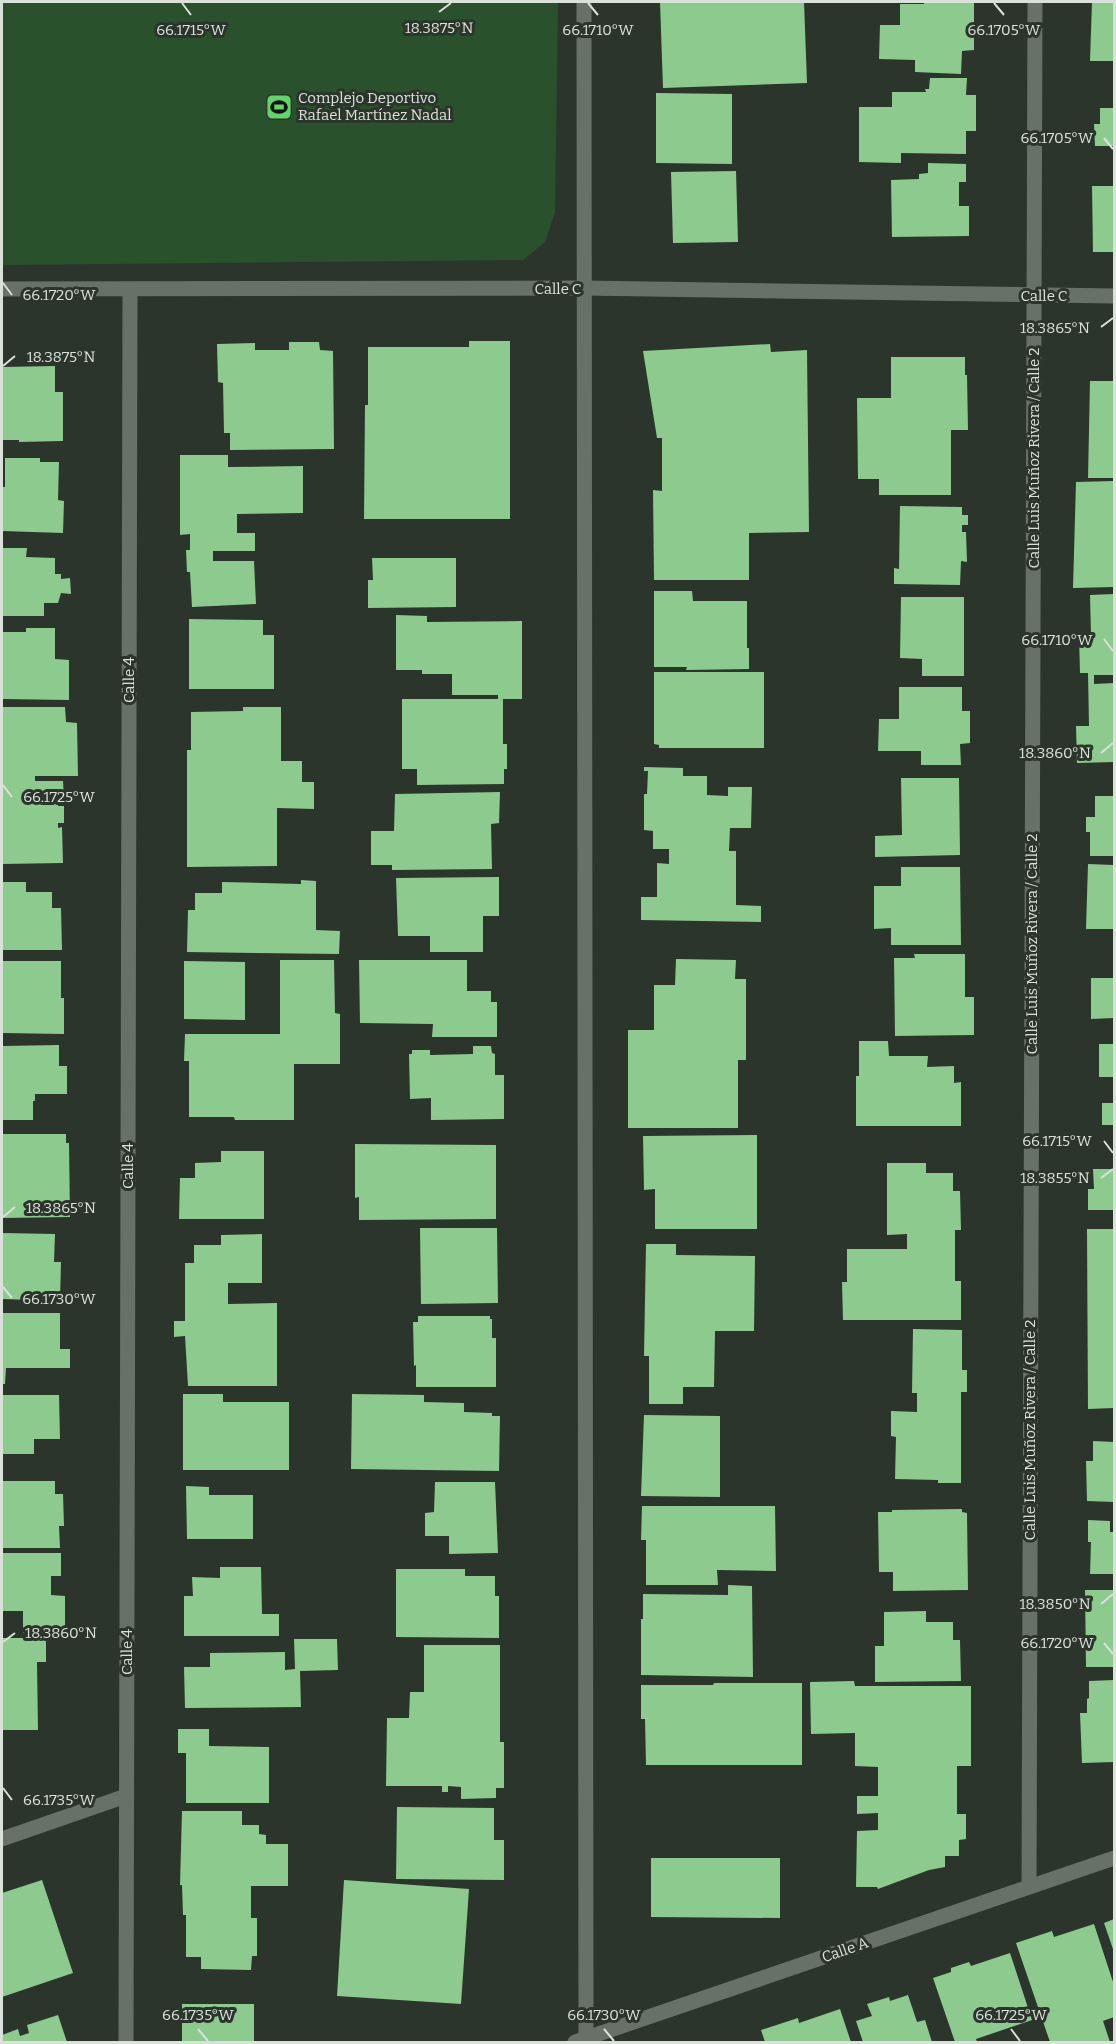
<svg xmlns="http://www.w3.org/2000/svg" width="1116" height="2044" font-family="Bitter,serif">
<rect width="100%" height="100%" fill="#2c352c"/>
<polygon fill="#29522c" points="2,2 558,2 555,212 545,242 523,260 2,265"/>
<g fill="#8cca8e">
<polygon points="660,2 804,2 807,83 663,88"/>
<polygon points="924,2 974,2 974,50 962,51 961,74 915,72 915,60 879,59 880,25 900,25 900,4 924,4"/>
<polygon points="1092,2 1114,2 1114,61 1090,61"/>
<polygon points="930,78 967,78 966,95 976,95 976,131 966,131 966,154 901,153 901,163 859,162 859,107 892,107 892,92 926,92 925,89 929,89"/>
<polygon points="656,93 732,94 732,164 656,163"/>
<polygon points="1100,108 1114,108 1114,146 1095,146 1094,124 1100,124"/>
<polygon points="928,163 966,164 966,182 959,182 959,206 969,206 969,236 892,237 891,180 919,179 919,174 928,173"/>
<polygon points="736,171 738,242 673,243 671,172"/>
<polygon points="1092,186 1114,186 1114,252 1093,252"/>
<polygon points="469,341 510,341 510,519 364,519 365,405 368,405 368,347 469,347"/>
<polygon points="289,342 319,342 320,350 333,351 334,449 230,450 230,433 224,433 223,383 218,382 217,344 255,343 255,350 289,350"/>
<polygon points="770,344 771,352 807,350 809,532 749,533 749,580 654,580 653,490 662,491 662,438 657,438 643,351"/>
<polygon points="891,357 965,357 965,375 967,375 968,430 951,430 951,495 879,495 879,479 858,479 857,398 891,398"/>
<polygon points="55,366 55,392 63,392 63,441 19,442 19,440 2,440 2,367"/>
<polygon points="1090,381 1114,381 1114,478 1088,478"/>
<polygon points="180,455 228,455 228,467 303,466 303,513 237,514 237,533 255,533 255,551 213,551 213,561 254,561 256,604 192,607 190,572 187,572 186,550 190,550 190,534 180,535"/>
<polygon points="5,458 40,458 40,462 59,462 58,500 64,501 63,533 2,531 2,487 5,487"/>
<polygon points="1114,481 1114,587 1073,588 1076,482"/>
<polygon points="900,506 962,507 962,515 968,515 968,525 962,525 962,532 966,532 967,562 961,561 960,585 894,584 894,568 899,569"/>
<polygon points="2,548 27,548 26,557 55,558 55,574 61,574 61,579 70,578 71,594 61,593 58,603 44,603 44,616 2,616"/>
<polygon points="372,558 456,558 456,607 368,608 368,580 373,580"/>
<polygon points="654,591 692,591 693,601 747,601 747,648 749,648 749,669 686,670 687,667 654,667"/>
<polygon points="1114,594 1114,675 1094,675 1094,684 1114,683 1114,762 1077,763 1076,726 1089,726 1088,673 1080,673 1079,635 1091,635 1090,595"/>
<polygon points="901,597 964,597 964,676 922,676 922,659 900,658"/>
<polygon points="396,615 427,616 427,622 522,621 522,699 503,699 503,744 507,744 507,769 504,769 504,784 417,785 417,769 402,769 402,699 498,699 498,695 452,695 452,674 422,674 422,670 396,670"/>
<polygon points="189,619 263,620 263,635 274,635 274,689 189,689"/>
<polygon points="26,628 55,628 55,659 69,660 69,700 2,699 2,632 26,632"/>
<polygon points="654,672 764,672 764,748 659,748 659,745 654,744"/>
<polygon points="899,687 962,687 962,711 970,711 970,743 960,744 961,765 921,765 921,751 878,751 879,719 899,719"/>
<polygon points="2,707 65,707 66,722 77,723 78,776 35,776 35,781 63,781 64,798 58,798 58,806 64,806 64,823 58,823 58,828 62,827 63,863 2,864"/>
<polygon points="243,707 281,707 281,761 302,761 302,782 314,782 314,809 277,808 277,866 187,867 187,750 191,750 191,712 243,711"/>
<polygon points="644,767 683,768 683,776 707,776 707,795 728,796 728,787 752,787 751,828 730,828 729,851 736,851 736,905 761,906 761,922 641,920 641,897 657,897 657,863 669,864 669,849 653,849 653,831 644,830 644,794 647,794 648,771 644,771"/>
<polygon points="901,778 959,778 960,855 875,857 875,836 902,835"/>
<polygon points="500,792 499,823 491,824 492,869 392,870 392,865 371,865 371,831 394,831 395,794"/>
<polygon points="1095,796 1114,796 1114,856 1090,856 1090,832 1086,832 1086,817 1095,817"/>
<polygon points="1088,864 1114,865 1114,929 1086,929"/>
<polygon points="901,867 960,867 961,945 891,945 891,928 874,929 874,886 901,886"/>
<polygon points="499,877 499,916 483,916 483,952 430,952 430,936 398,936 396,878"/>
<polygon points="301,880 316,881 316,930 340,931 339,954 187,952 188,910 195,910 195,893 222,893 222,882 301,884"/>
<polygon points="2,882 26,882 26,892 52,892 52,908 61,908 62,950 2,950"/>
<polygon points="914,954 965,954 965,997 974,997 974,1035 895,1036 894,958 915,958"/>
<polygon points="676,959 736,960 735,979 746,979 746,1060 738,1060 738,1128 628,1128 628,1030 654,1030 654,985 675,985"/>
<polygon points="280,960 334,960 335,1013 340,1014 340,1064 294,1064 294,1120 235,1120 234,1117 189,1117 189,1061 184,1061 185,1034 280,1034"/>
<polygon points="359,960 467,960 467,991 491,991 491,1002 497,1002 497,1037 432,1037 433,1024 360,1023"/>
<polygon points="2,961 61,961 61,998 64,998 64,1034 2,1033"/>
<polygon points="184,961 245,962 245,1020 184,1019"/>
<polygon points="1091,978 1114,978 1114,1018 1091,1019"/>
<polygon points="859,1041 888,1041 889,1056 928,1056 927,1067 954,1066 954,1083 961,1082 961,1126 856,1126 856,1076 859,1076"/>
<rect x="1099" y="1044" width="15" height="33"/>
<polygon points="59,1045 59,1066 67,1066 67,1094 35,1094 35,1101 33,1101 33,1120 2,1120 2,1046"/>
<polygon points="473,1046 491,1046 492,1053 495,1054 495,1075 504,1075 504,1119 431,1120 431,1098 410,1099 409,1054 412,1054 412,1050 430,1050 430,1055 473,1054"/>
<rect x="1102" y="1103" width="12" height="22"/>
<polygon points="2,1134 66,1134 66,1143 69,1143 70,1217 2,1218"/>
<polygon points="757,1135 757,1229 655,1229 655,1189 644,1190 643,1136"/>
<polygon points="355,1144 496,1145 496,1219 359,1220 359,1197 355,1198"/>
<polygon points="221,1151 264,1151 264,1219 179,1219 180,1178 195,1178 195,1163 221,1162"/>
<polygon points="887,1163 926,1163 926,1173 953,1173 953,1191 960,1191 961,1230 955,1230 955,1281 961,1281 961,1320 843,1320 842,1282 847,1282 847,1249 907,1249 907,1234 887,1235"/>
<polygon points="1093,1169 1114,1169 1114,1210 1088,1210 1088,1189 1094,1189"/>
<polygon points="420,1228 497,1228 498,1303 421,1304"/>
<polygon points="1087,1229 1114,1229 1114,1408 1088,1409"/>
<polygon points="2,1233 55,1234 54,1262 61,1262 60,1301 2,1299"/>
<polygon points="262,1234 262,1283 228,1283 228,1304 277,1303 277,1386 188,1386 185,1336 174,1337 174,1321 185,1321 185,1263 194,1263 194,1245 221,1245 221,1235"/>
<polygon points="646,1244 676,1244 676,1255 755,1256 754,1331 715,1331 714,1387 683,1387 683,1404 649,1404 649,1356 644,1356"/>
<polygon points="2,1313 60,1313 60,1349 70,1349 70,1368 6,1368 5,1384 2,1384"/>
<polygon points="418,1316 490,1316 490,1319 492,1319 492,1338 496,1338 496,1387 416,1387 416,1365 414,1366 413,1322 418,1322"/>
<polygon points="913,1329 962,1330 962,1370 967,1370 967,1392 961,1392 961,1483 938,1483 938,1480 895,1479 896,1437 891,1436 891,1411 917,1412 917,1393 912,1393"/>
<polygon points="183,1394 223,1394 223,1402 289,1402 289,1470 183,1470"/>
<polygon points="352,1394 424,1395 424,1402 464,1403 464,1412 492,1413 492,1416 500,1416 499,1471 351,1469"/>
<polygon points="2,1395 59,1395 60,1439 34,1439 34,1454 2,1454"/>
<polygon points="644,1415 720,1416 720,1497 641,1496"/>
<polygon points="1093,1441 1114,1442 1114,1502 1087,1501 1086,1461 1093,1461"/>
<polygon points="2,1481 55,1481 55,1494 63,1494 64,1526 59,1526 60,1548 2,1548"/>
<polygon points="435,1482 495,1482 498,1553 449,1554 449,1536 425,1536 425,1513 434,1512"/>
<polygon points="186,1486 209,1487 209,1495 253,1495 253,1539 187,1539"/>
<polygon points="642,1506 775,1506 776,1571 717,1570 718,1585 646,1585 646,1540 641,1540"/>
<polygon points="962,1509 962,1512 967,1513 968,1590 893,1591 893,1572 879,1572 878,1512 892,1512 892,1510"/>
<polygon points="1088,1520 1110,1521 1110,1532 1114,1532 1114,1574 1090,1574 1091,1542 1088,1542"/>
<polygon points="2,1553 61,1553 61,1576 51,1576 51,1595 65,1596 65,1633 46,1633 46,1662 37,1662 38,1730 2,1730 2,1638 34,1638 34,1633 23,1633 23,1611 2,1611"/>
<polygon points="220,1567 261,1567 262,1614 279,1614 279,1636 184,1636 184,1596 193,1596 192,1577 220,1578"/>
<polygon points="396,1569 465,1569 465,1576 495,1576 495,1596 499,1596 499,1638 396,1637"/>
<polygon points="728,1585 752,1586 753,1677 641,1675 641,1619 643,1619 643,1594 728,1595"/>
<polygon points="1085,1590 1114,1590 1114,1667 1086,1667"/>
<polygon points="926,1611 926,1622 953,1622 953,1640 960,1640 961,1681 875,1682 875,1646 884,1646 884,1612"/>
<polygon points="294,1639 337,1639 338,1670 300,1671 301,1707 185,1708 184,1667 210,1667 210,1653 285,1652 285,1670 295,1669"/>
<polygon points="424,1645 500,1645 500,1742 504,1742 504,1788 496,1788 496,1798 461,1799 461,1787 448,1786 448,1792 442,1792 442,1786 386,1786 387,1718 409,1718 410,1692 424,1692"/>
<polygon points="1114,1680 1114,1762 1082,1763 1080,1713 1087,1713 1087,1699 1089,1698 1089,1681"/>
<polygon points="854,1681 855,1686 971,1686 971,1766 957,1766 957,1814 966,1814 966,1839 959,1840 959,1856 945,1856 945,1867 929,1870 878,1889 877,1887 856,1887 857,1831 878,1830 878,1813 857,1814 857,1796 878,1796 878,1767 855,1766 855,1733 811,1734 810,1682"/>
<polygon points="714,1683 802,1683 802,1765 646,1765 645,1719 641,1719 641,1685 713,1685"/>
<polygon points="178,1729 209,1729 209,1746 269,1747 269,1803 186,1803 186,1753 178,1753"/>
<polygon points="397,1807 494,1808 494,1840 504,1840 504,1880 396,1879"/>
<polygon points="182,1811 242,1811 242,1825 259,1825 259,1834 266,1835 266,1844 288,1844 288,1886 251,1886 251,1918 257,1918 257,1956 252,1956 251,1970 201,1969 201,1957 186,1957 186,1915 183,1915 182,1885 180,1885"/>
<polygon points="651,1858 780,1858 780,1918 651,1917"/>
<polygon points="42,1880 73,1973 2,1997 2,1893"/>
<polygon points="344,1880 469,1889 461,2004 337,1996"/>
<polygon points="1114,1919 1114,1952 1104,1923"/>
<polygon points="1094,1924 1114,1985 1114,2017 1103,2021 1110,2042 1050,2042 1016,1943 1052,1931 1054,1937"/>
<polygon points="1010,1953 1032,2020 976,2039 977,2042 955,2042 933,1978 951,1972 951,1968 969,1962 971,1966"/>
<polygon points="908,1995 917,2022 925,2020 932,2042 863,2042 856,2021 872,2016 867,2004 889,1997 890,2001"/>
<rect x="182" y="2004" width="72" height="38"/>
<polygon points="840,2009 851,2042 765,2042 761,2030 798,2018 799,2023"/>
<polygon points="58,2015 67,2042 2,2042 2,2035 18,2029 20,2036 29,2033 27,2025"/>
</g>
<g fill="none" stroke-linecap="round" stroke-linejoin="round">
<g stroke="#677167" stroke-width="15">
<polyline points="2,289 583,288 1114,296"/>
<polyline points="2,1839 126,1796"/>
<polyline points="1029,1887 1035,2"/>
<polyline points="126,2042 130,290"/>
<polyline points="575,2042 1114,1858"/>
</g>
<polyline stroke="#677167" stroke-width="15" points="584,2 586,2042"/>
</g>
<path fill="none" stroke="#dae0da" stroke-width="2" d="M182,3L191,15M588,3L598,15M994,3L1004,15M439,12L451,3M1104,138L1113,149M3,283L12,295M1101,327L1113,318M3,366L15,356M1104,639L1113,651M1101,753L1113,743M3,785L12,797M1104,1141L1113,1153M1101,1178L1113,1169M3,1217L15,1207M3,1287L12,1298M1101,1604L1113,1594M3,1642L15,1633M1104,1643L1113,1654M3,1788L12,1800M198,2029L208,2041M604,2029L614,2041M1011,2029L1020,2041"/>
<defs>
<symbol id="stadium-square" viewBox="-11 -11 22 22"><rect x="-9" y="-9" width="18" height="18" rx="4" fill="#61d56a" stroke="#2c352c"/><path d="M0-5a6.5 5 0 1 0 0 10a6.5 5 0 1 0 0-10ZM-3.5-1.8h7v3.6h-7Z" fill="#111"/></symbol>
</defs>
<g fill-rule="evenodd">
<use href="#stadium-square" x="264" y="92" width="30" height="30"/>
</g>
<g text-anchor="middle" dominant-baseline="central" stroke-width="6" stroke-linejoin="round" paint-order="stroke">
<g font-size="15" fill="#dae0da" stroke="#2c352c" text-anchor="start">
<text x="298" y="98">Complejo Deportivo<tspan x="298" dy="17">Rafael Martínez Nadal</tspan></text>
</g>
<g font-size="15" fill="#dae0da" stroke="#2c352c">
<text x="558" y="289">Calle C</text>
<text x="1044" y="296">Calle C</text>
<text transform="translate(1034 458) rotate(-90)">Calle Luis Muñoz Rivera / Calle 2</text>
<text transform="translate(129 680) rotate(-90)">Calle 4</text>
<text transform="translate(1032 944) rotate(-90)">Calle Luis Muñoz Rivera / Calle 2</text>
<text transform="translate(128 1166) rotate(-90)">Calle 4</text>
<text transform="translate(1030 1430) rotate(-90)">Calle Luis Muñoz Rivera / Calle 2</text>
<text transform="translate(127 1652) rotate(-90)">Calle 4</text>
<text transform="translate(845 1950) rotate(-19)">Calle A</text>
</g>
</g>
<g font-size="15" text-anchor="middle" fill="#dae0da" stroke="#2c352c" stroke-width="6" stroke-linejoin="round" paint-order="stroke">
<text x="439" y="33">18.3875°N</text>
<text x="191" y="35">66.1715°W</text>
<text x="598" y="35">66.1710°W</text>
<text x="1004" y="35">66.1705°W</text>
<text x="1057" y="143">66.1705°W</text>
<text x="59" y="300">66.1720°W</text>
<text x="1055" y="333">18.3865°N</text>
<text x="61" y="362">18.3875°N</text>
<text x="1057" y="645">66.1710°W</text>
<text x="1055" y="758">18.3860°N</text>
<text x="59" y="802">66.1725°W</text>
<text x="1057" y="1146">66.1715°W</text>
<text x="1055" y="1183">18.3855°N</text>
<text x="61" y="1213">18.3865°N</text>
<text x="59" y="1304">66.1730°W</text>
<text x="1055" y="1609">18.3850°N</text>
<text x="61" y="1638">18.3860°N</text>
<text x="1057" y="1648">66.1720°W</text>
<text x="59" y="1805">66.1735°W</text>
<text x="198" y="2020">66.1735°W</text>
<text x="604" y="2020">66.1730°W</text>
<text x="1011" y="2020">66.1725°W</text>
</g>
<rect width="1116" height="2044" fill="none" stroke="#dae0da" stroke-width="6"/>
</svg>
